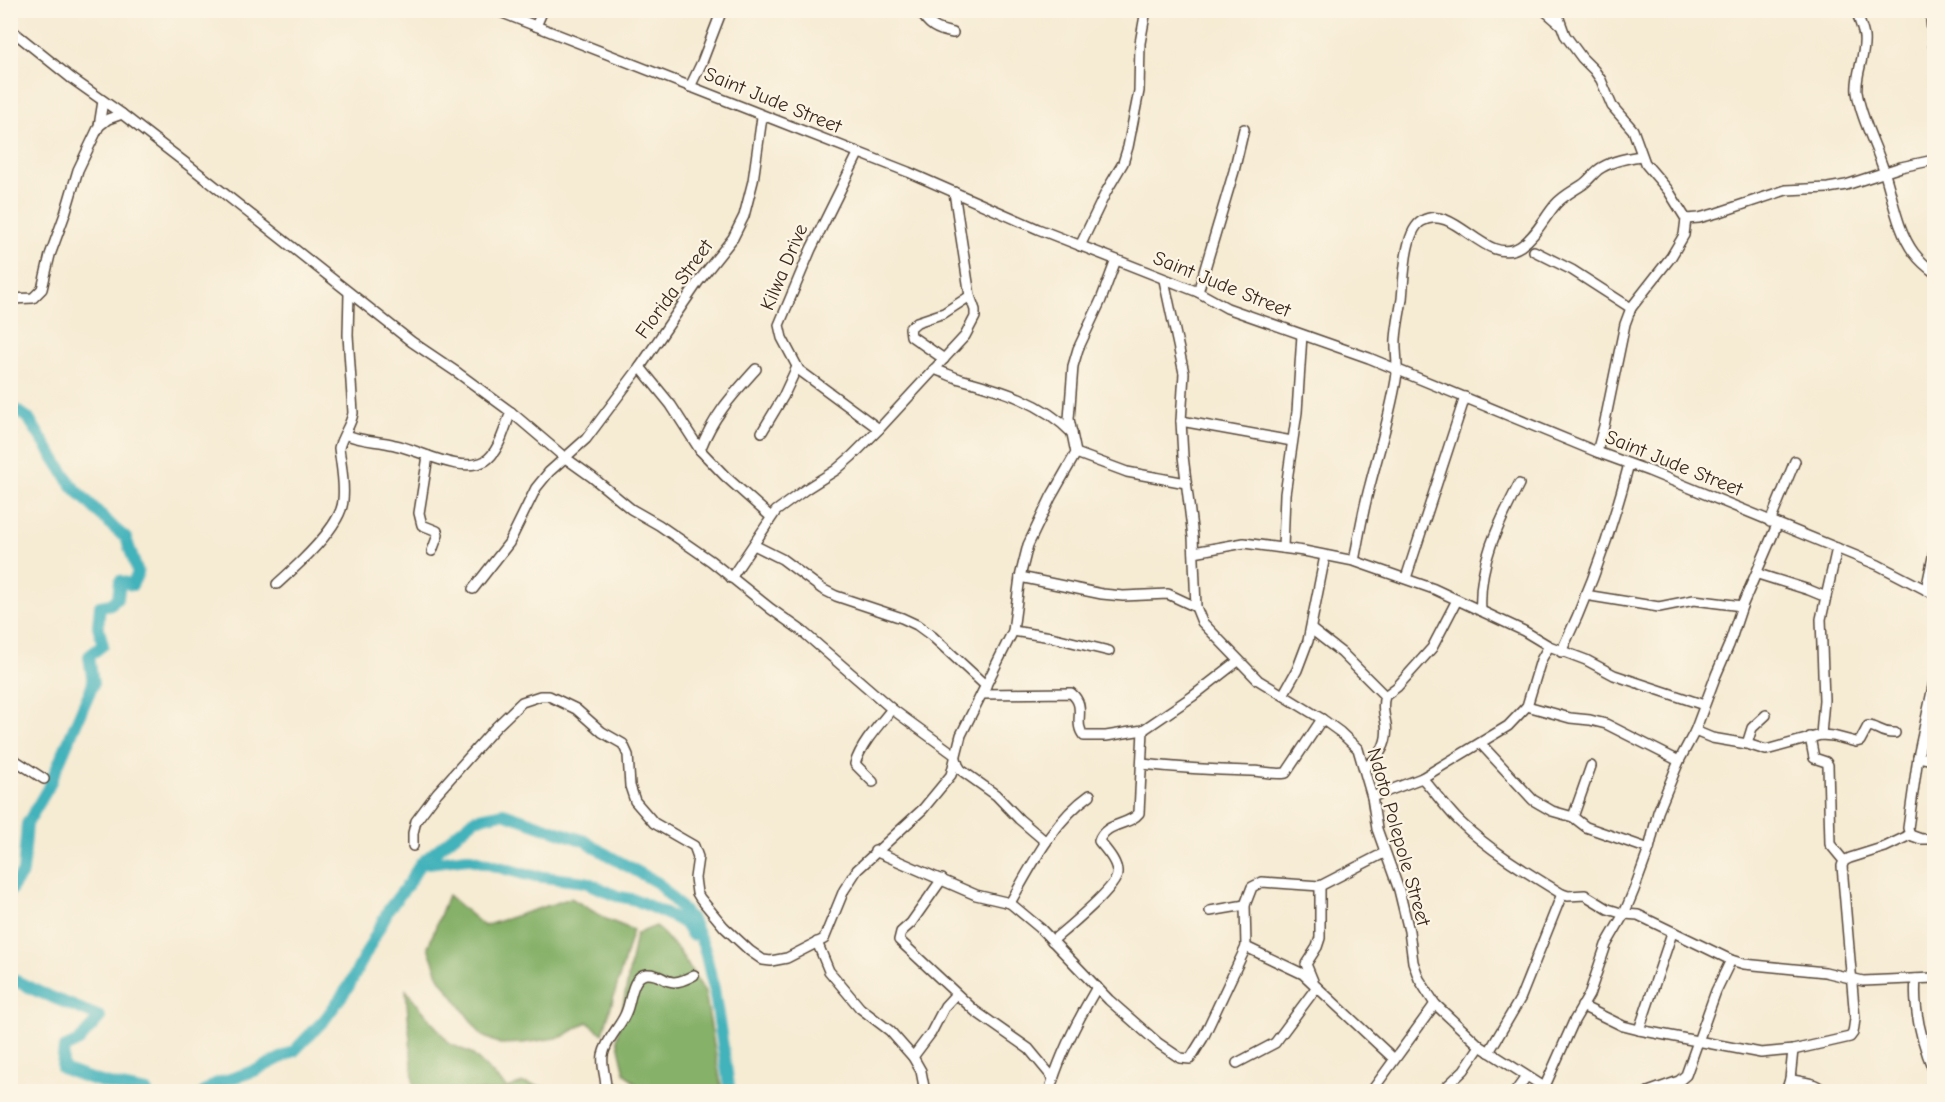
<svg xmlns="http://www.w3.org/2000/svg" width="1945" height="1102" font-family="'Comic Neue',sans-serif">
<rect width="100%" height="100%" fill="#fcf5e5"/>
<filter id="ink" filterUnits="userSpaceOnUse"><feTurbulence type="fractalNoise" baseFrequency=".0167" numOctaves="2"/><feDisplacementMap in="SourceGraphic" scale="12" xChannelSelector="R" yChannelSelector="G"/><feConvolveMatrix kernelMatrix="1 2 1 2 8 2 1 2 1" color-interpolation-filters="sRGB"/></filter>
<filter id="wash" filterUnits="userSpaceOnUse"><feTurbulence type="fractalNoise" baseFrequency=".008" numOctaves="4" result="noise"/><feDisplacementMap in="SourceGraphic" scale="24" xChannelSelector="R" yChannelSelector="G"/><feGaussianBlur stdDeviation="1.35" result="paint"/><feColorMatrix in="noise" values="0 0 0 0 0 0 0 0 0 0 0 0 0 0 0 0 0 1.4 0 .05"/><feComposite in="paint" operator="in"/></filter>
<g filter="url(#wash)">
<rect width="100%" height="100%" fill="#f6ebd3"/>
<g fill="#86b169" stroke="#606e44" stroke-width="1.5">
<polygon points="448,895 484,926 571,898 606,919 633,930 603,1034 587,1022 562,1037 523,1043 500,1044 482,1036 439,977 428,947"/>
<polygon points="656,926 679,951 705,992 722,1091 643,1091 625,1073 617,1039 636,934"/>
<polygon points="406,990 450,1044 471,1053 507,1088 523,1083 548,1088 550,1091 414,1091"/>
</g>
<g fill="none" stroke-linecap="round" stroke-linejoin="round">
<g stroke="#42b2bb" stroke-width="12">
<polyline points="10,406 28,418 73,487 114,528 126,538 138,573 132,585 120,581 118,598 111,604 100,606 98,626 103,645 89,656 93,684 48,788 27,824 23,872 10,891"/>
<polyline points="420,864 467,858 527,875 586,882 617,896 636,900 675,918 684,923 692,935"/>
<path d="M10,978L39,992L100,1017L79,1041L64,1048L62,1068C89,1080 118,1087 147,1092"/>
<polyline points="204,1092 215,1084 257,1070 294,1051 325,1019 349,986 389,909 409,883 420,864 475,819 503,813 585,841 611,857 658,883 692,920 704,947 714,989 730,1092"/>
</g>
</g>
</g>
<g filter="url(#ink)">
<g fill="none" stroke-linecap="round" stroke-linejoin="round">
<defs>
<g id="minor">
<polyline points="495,10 908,172 1038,229 1198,292 1227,308 1369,358 1597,452 1649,471 1878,565 1934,594"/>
<path d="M920,10C928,26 937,30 953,33"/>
<polyline points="1544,10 1560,24"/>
<polyline points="1556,10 1565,35 1582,58 1594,70 1601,80 1612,106 1633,130 1645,163 1668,190 1686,219 1684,235 1671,257 1631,308 1625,324 1604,426 1597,452"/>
<path d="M1857,10C1858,20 1863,28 1864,37C1866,56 1855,73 1857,92C1861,119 1876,145 1884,171C1893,198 1897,230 1914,253C1920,261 1927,267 1934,272"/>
<polyline points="1930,10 1934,49"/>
<polyline points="536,26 543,10"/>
<polyline points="10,29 71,78 122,114 192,168 412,342 458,373 511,412 564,457 592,477 631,509 659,525 711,561 771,609 802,631 892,709 955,755 958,765 961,770 996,795 1019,819 1046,842"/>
<polyline points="690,87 702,62 722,10"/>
<polyline points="99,126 108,119 122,114"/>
<polyline points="858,154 811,249 779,325 782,338 799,370 879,429"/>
<polyline points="1686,219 1699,218 1717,213 1786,190 1828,188 1846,185 1901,167 1934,160"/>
<polyline points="1080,246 1106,192 1123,163 1128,147 1139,91 1140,43 1146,10"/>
<polyline points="1534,251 1572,270 1631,308"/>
<polyline points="1164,280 1184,373 1181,421 1183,456 1193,537 1196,607 1202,622 1258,680 1322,719 1340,732 1358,749 1372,797 1377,829 1399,890 1409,931 1413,962 1419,979 1435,1004 1480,1046 1552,1092"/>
<polyline points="1198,292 1234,171 1244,129"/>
<polyline points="10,299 33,298 42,289 50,255 65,214 78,170 99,126 103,101"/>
<polyline points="944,359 911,336 910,328 917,322 944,313 970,296"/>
<polyline points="640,367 671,405 700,450 725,476 771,517"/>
<path d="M934,369C943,372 951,376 960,379C1001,390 1042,402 1072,433"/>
<polyline points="1181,421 1292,441"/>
<polyline points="762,432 783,397 797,367"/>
<path d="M345,434C361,442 377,440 395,445C420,450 459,474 485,461C499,453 505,426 511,412"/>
<path d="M700,450C714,415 731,397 756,369"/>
<polyline points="1076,453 1127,472 1186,483"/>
<polyline points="428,456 419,513 422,525 437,531 438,535 432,551"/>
<polyline points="1770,522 1795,461"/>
<polyline points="754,545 782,559 822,589 836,596 902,618 917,625 932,636 986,686"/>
<polyline points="1283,548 1285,494 1297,412 1302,335"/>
<polyline points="1194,552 1244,543 1304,551 1354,561 1434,589 1524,631 1549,646 1586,660 1614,675 1704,705"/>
<path d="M1354,561C1359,536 1363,510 1370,485C1379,450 1390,416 1396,380C1399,366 1395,353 1396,339C1397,325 1400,312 1402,299C1404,281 1404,231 1422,221C1455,202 1486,269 1521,246C1536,236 1544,218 1556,204C1563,196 1573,191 1582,185C1588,181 1592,175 1598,170C1610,161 1626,158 1641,156"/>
<polyline points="1758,574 1809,590 1826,597"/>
<polyline points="1020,577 1102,594 1123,596 1168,594 1196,607"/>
<polyline points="731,578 776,511 806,489 836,470 852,456 879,429 965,336 975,317 975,310 970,296 954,192"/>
<polyline points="1406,578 1465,397"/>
<path d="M277,584C296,567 342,526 343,500C345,483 341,465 339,448C342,435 351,426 353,413L348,335L349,293"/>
<polyline points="473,589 509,543 536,488 549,472 586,439 640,367 698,282 733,238 744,216 753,181 762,117"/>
<polyline points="1926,590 1934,552"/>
<polyline points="1585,595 1659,607 1694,600 1742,606"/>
<path d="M1481,611C1478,564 1498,525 1519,484"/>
<polyline points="1311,629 1342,653 1385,696"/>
<polyline points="1013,631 1051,637 1109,651"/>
<path d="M1561,652C1589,594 1613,526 1629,464"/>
<polyline points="1934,682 1918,757 1908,828 1910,835 1921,839 1934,839"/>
<path d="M982,694L1071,693C1088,707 1072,722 1084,736H1106L1143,730L1193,696L1238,661"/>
<polyline points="1283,695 1297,670 1308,641 1325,556"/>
<polyline points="1527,706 1570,718 1590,720 1606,724 1679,761"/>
<path d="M1695,731L1712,738L1747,744L1766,750L1821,735L1833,736L1856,742L1860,741L1868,726C1878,726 1880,734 1895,733"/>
<polyline points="1821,735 1824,700 1821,619 1837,548"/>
<polyline points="1810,737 1814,758 1826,762 1828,765 1830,844 1844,861"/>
<polyline points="1481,744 1533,800 1552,811 1573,817 1586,827 1649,849"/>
<polyline points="1747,744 1752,728 1766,715"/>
<polyline points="10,757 44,779"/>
<polyline points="1918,757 1934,760"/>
<path d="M1142,764C1178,768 1213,770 1250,771C1262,771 1274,775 1286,773L1322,719"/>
<path d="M1364,768C1379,758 1389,743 1386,724C1384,714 1382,705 1385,696L1397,687L1432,648L1457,600"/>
<path d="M1422,778C1435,792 1446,808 1459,821C1489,850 1526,872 1562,894L1568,896L1585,895L1608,909L1624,914L1638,915L1731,960L1744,964L1825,972L1863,981L1934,978"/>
<path d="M873,782L855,764C861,744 879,725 892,709"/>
<polyline points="1372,797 1422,778 1508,726 1527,706 1541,660 1549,646"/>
<polyline points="1573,817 1591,766"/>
<polyline points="413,846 413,833 416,821 437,793 496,727 522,702 540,696 549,696 576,709 602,732 623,744 628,755 630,786 635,801 654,823 694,846 698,857 695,878 697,893 700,898 724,927 750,951 763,960 771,961 787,958 824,939 844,890 857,870 923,809 951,775 961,735 1013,631 1020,577 1028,545 1051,497 1076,453 1069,419 1073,366 1078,349 1101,300 1116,260"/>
<polyline points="875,851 976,895 1010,903 1040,928 1109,1000 1158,1043 1180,1058 1190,1059 1203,1038 1246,947 1245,905 1252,887 1262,882 1320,886 1384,853"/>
<polyline points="942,879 911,923 901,932 899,940 975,1011 1029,1049 1053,1078"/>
<path d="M1010,903C1032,865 1053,821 1090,795"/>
<polyline points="1210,911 1245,905"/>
<path d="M1052,941C1065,930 1117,887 1117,874C1118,862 1106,850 1099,841C1105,822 1129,826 1139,813L1143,730"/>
<polyline points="817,942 829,971 860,1008 890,1031 913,1057 921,1071 925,1092"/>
<polyline points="1246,947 1303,974 1394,1059"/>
<path d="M1916,979C1913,1011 1922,1043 1934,1072"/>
<polyline points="1313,981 1306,964 1317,947 1320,938 1320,886"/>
<polyline points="1582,1006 1623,1026 1639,1030 1761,1053 1793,1050 1850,1037 1853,1033 1855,1019 1842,866 1844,861 1850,858 1885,847 1910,835"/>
<polyline points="1639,1030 1672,933"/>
<polyline points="1489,1052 1520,999 1562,894"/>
<polyline points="913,1057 931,1033 945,1006 956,994"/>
<polyline points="1237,1063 1275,1043 1316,988"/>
<path d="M1790,1079C1802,1083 1816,1081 1824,1092"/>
<polyline points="1545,1086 1574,1021 1589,995 1606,945 1624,914 1634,890 1649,849 1658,812 1679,761 1695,731 1716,675 1729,645 1742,606 1777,525"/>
<path d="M606,1092C607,1079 601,1067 603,1055C607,1037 622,1026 627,1010C631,1000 632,976 646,974C666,972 664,992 694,975"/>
<path d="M1049,1092C1060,1054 1077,1021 1097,987"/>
<polyline points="1371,1092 1435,1004"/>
<polyline points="1441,1092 1464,1070 1480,1046"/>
<polyline points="1515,1092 1526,1077"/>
<polyline points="1648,1092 1679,1081 1686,1075 1716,991 1731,960"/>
<polyline points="1786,1092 1790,1079 1793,1050"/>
</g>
</defs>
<use href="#minor" stroke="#574739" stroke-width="12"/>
<use href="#minor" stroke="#fff" stroke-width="9"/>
</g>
</g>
<g text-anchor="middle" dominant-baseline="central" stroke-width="4.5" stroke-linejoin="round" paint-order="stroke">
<g font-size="20" fill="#3b2a1e" stroke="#fcf5e5">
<text transform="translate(773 100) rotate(22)">Saint Jude Street</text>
<text transform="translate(784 267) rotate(-67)">Kilwa Drive</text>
<text transform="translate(1222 284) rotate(22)">Saint Jude Street</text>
<text transform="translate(674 289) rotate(-54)">Florida Street</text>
<text transform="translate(1674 463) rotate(22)">Saint Jude Street</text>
<text transform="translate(1399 837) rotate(74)">Ndoto Polepole Street</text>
</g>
</g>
<rect width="1945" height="1102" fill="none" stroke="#fcf5e5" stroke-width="36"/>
</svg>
